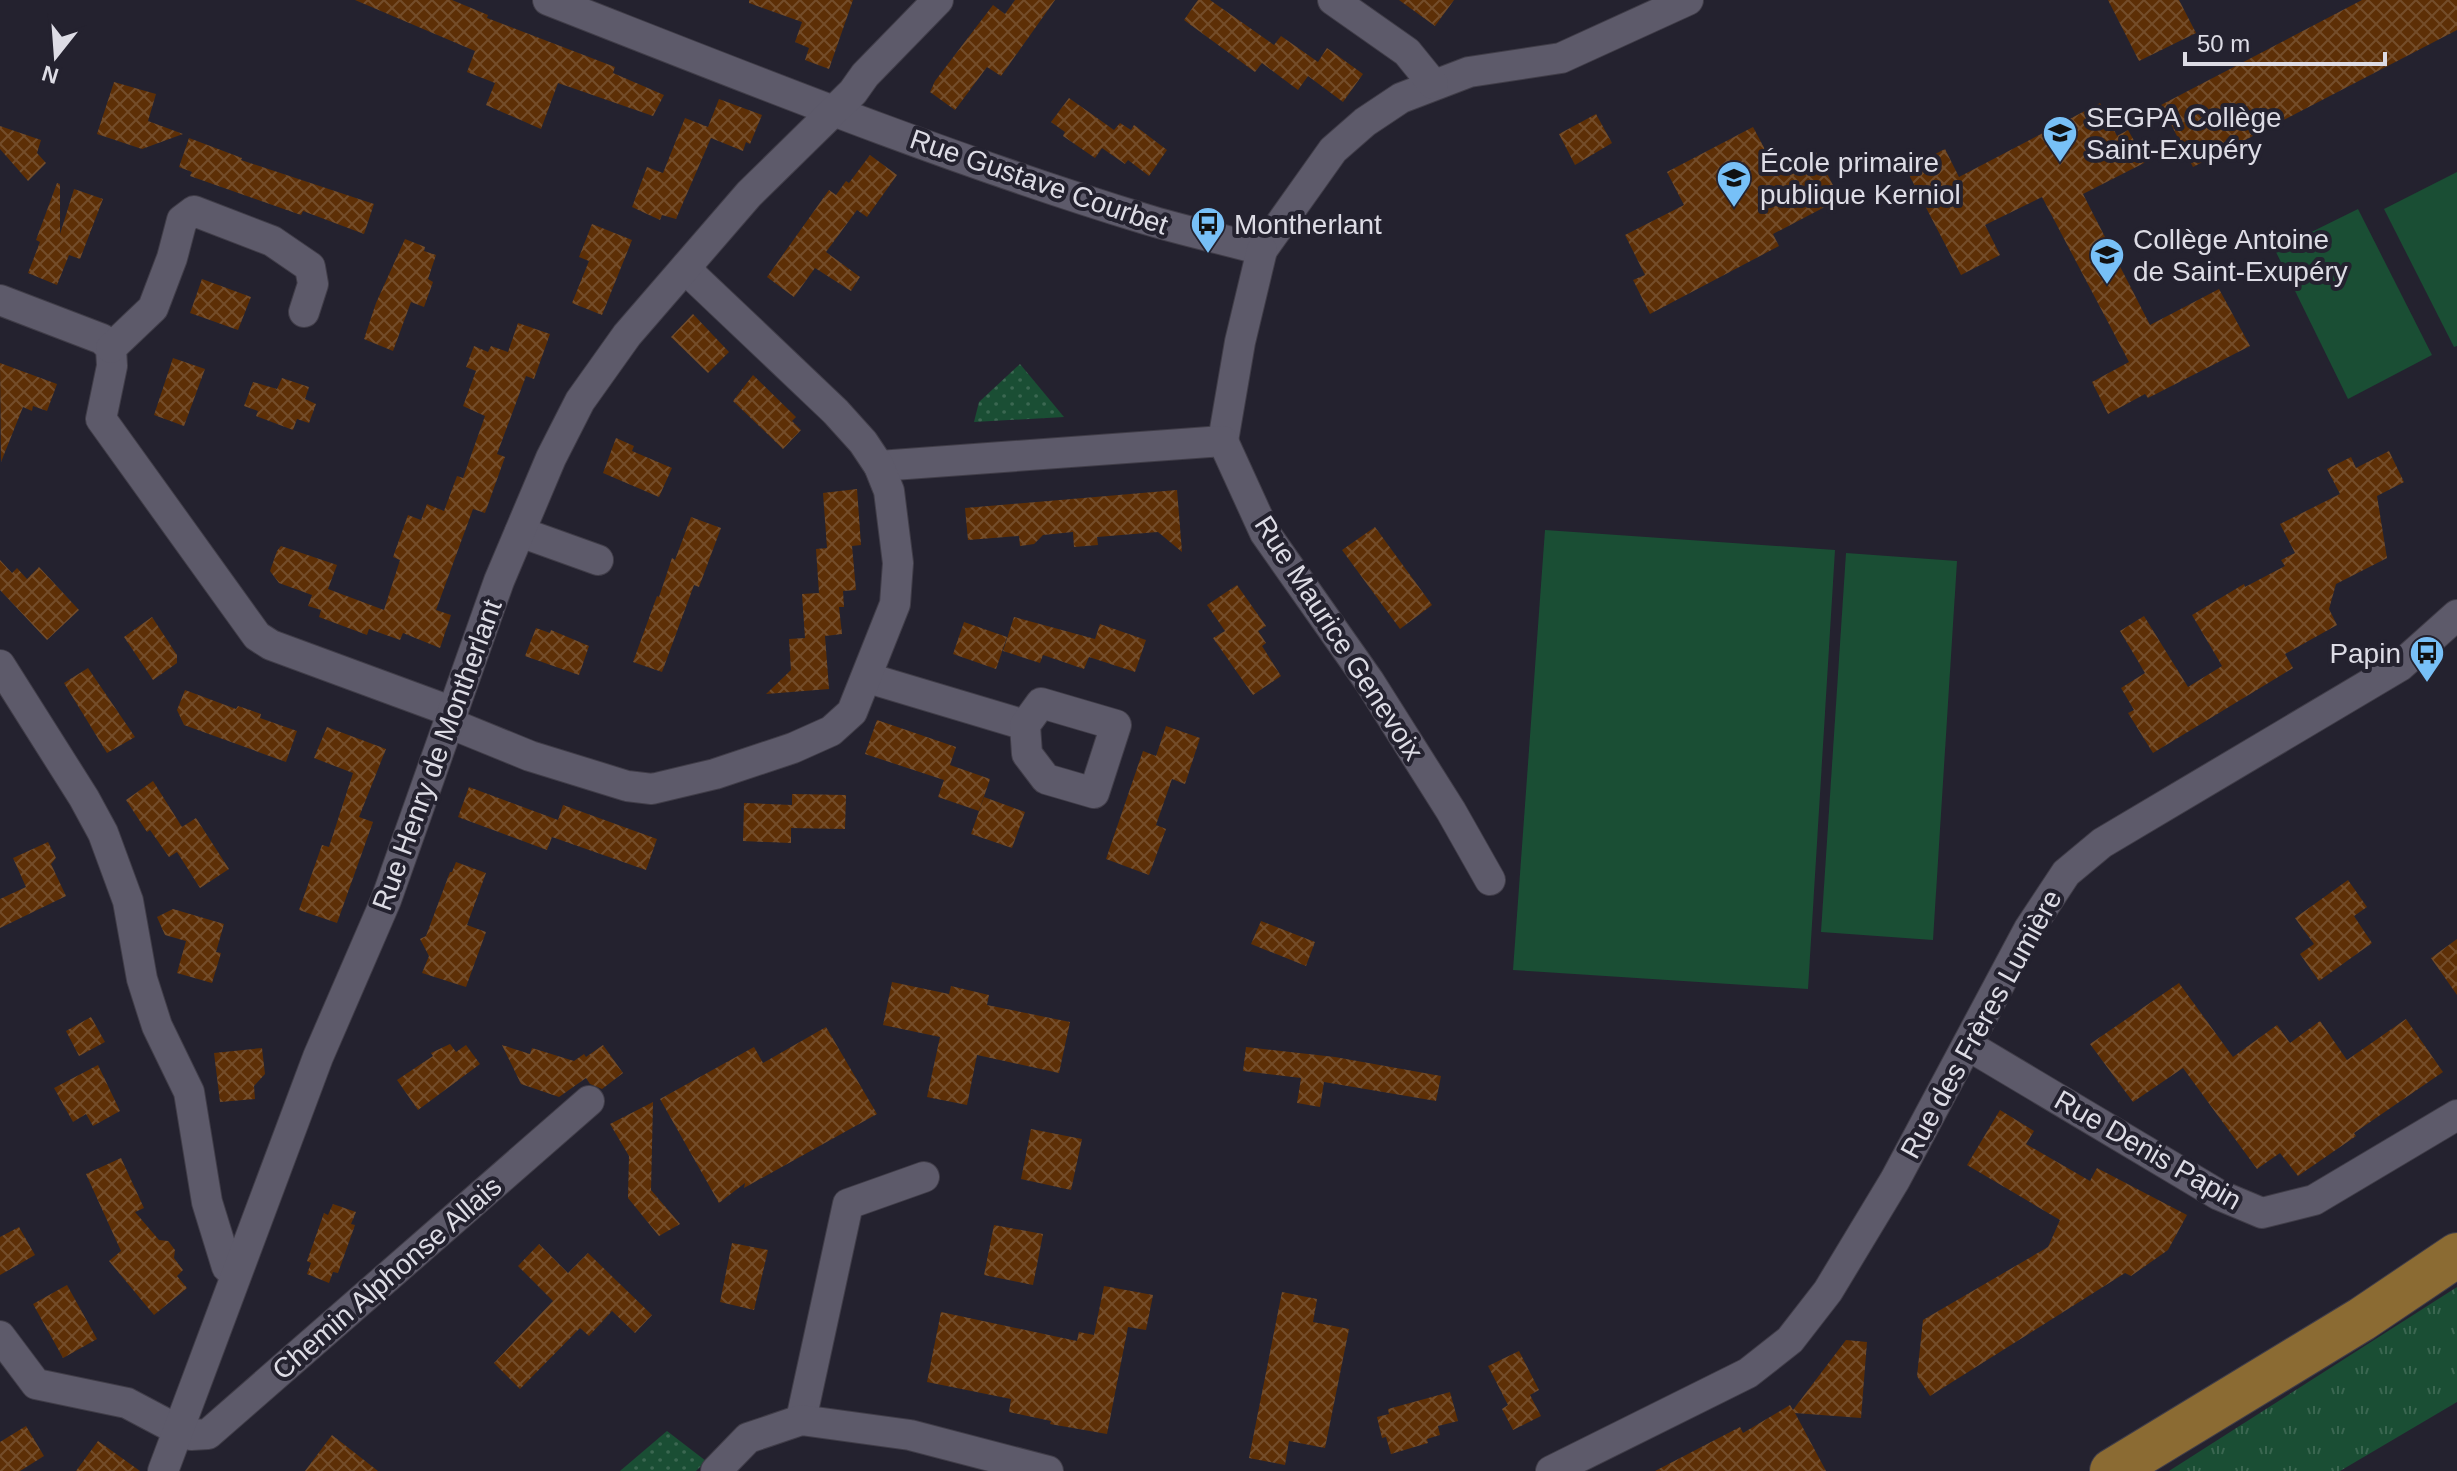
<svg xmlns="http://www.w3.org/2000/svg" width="2457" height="1471" font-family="Arial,sans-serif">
<defs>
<pattern id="grass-tufts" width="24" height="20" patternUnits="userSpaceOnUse" patternTransform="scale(2)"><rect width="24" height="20" fill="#1a4e34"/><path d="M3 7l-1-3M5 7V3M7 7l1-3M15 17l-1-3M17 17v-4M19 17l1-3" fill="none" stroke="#3b6751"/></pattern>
<pattern id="park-dots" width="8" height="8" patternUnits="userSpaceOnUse" patternTransform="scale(2)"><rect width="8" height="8" fill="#1a4e34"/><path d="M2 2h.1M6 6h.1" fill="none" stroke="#3b6751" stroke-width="1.8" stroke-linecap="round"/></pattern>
<pattern id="building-cross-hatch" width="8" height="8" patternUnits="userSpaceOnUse" patternTransform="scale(2)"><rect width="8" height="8" fill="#5d2f06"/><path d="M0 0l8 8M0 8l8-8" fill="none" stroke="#744d2a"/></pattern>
</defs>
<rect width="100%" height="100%" fill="#24222f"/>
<polygon fill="url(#grass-tufts)" points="2457,1287 2457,1402 2340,1471 2169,1471"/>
<g fill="url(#park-dots)">
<polygon points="1020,364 1064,417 974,422 979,402"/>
<polygon points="667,1431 706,1461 696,1471 620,1471"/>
</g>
<g fill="#1a4e34">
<polygon points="2457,172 2457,346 2454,347 2384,209"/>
<polygon points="2358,209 2432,355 2348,399 2275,250"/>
<polygon points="1545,530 1835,550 1808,989 1513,970"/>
<polygon points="1846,553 1957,561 1933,940 1821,932"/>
</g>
<g fill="url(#building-cross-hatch)">
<polygon points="355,0 452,0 488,15 487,18 615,67 613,73 664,95 653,116 558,83 541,129 486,105 495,83 467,72 475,51"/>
<polygon points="749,0 853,0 829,69 805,60 809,48 795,42 802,22 749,3"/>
<polygon points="1015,0 1055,0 1001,76 987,67 955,110 930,92 935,81 993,5 1005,14"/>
<polygon points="1198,0 1210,0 1274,45 1281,36 1318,62 1327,48 1363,74 1343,102 1308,76 1298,90 1262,63 1255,72 1184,20"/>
<polygon points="1399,0 1454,0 1435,26"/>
<polygon points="2108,0 2179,0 2196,33 2139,61"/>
<polygon points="2362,0 2457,0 2457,30 2193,167 2161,105"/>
<polygon points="114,82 156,94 148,121 183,134 142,149 97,134"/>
<polygon points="1069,98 1114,130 1120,123 1131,130 1134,125 1167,150 1149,176 1128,160 1125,164 1102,148 1095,158 1063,136 1065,132 1051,122"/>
<polygon points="719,99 762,115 750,144 746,142 743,151 711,138 676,219 662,215 660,220 632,207 647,167 663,173 685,118 708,127"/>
<polygon points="2100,103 2117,136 2128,130 2146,162 2083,194 2150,325 2219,289 2250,346 2148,398 2145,394 2108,414 2092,382 2129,362 2042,197 1985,225 2000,255 1961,275 1906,169 1945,149 1959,177"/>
<polygon points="1596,114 1612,143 1575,165 1559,134"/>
<polygon points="0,126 41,140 37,153 46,163 28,181 0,149"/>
<polygon points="1753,127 1777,172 1816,152 1840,199 1773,234 1779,246 1650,314 1633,280 1645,275 1625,235 1684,205 1667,172"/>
<polygon points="189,138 242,158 241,160 374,204 364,234 303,211 301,215 190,176 192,172 179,167"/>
<polygon points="870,155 897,175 867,217 857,210 826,252 860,277 851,291 815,268 794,297 767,277 829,190 836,195 846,181 849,183"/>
<polygon points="57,183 60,184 60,234 74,189 103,199 80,259 69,255 57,285 28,273 40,242 36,240"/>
<polygon points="592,224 632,240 602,315 572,303 589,261 579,257"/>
<polygon points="405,239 425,247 424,251 436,255 428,279 433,282 424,307 411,302 393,351 364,339 376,303"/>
<polygon points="202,279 251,297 238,330 190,313"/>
<polygon points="693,314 729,352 708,373 671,337"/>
<polygon points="518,323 550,334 534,379 526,376 497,454 505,457 485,513 473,509 436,610 451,615 440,648 403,633 400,640 369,629 367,635 319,617 321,610 308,606 312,595 279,583 270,571 277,551 281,546 337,565 328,589 384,610 400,560 393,557 408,515 421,520 427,504 444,511 457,476 463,478 485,416 463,406 476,371 466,367 474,346 488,352 491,346 508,352"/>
<polygon points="173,358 205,369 184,426 154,415"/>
<polygon points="0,363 57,384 47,411 33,406 32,411 23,407 1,462"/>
<polygon points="753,375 796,417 792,421 801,430 783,449 733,401"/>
<polygon points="282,378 309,387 305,399 316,404 309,423 297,419 293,430 256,416 258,411 244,406 253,382 277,389"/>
<polygon points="616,438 634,446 632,451 672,468 659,497 603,473"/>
<polygon points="2389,451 2404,482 2377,496 2387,558 2336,584 2329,609 2337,625 2285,654 2293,668 2153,753 2128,713 2134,710 2121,688 2145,673 2120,631 2144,616 2188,687 2222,666 2192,615 2244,584 2245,587 2285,566 2281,560 2295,553 2280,524 2340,494 2327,469 2351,457 2356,468"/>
<polygon points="857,489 861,545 852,546 856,590 843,591 844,607 839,607 842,634 825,636 829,689 766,694 791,670 789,639 805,638 802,594 819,593 816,549 827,548 823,493"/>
<polygon points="1177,490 1182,552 1158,532 1097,537 1098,545 1074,547 1073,532 1043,535 1034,544 1020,546 1019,536 968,540 965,508"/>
<polygon points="691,517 721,528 699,587 694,585 662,672 633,662 657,596 659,597 672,558 675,560"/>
<polygon points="1375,527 1432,605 1400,629 1342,550"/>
<polygon points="0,560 12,573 17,568 27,579 39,567 79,610 47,640 0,590"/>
<polygon points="1237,585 1266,626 1258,631 1266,643 1262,646 1281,676 1253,695 1213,638 1225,631 1207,605"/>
<polygon points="152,617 177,655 177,663 153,680 124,637"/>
<polygon points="1014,617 1095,639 1100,624 1146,640 1135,672 1089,657 1084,669 1043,655 1040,663 1003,651"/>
<polygon points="964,622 1007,637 996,669 953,654"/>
<polygon points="536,628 550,633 551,630 589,646 579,675 525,656"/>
<polygon points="88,668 135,737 107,753 64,683"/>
<polygon points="185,690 236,709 238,706 250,710 261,714 260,718 297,731 286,762 184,725 177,710"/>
<polygon points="877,720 956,747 950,765 990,779 979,811 938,797 944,780 865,754"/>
<polygon points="1166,726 1200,738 1185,784 1172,779 1156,825 1166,829 1149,875 1106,859 1143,751 1156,756"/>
<polygon points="327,727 386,749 359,817 373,822 337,923 299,910 322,845 329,847 353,773 314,758"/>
<polygon points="153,781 182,827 196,818 229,869 200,888 177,852 169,857 150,830 147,832 126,800"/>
<polygon points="469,787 558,820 563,805 657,839 646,870 552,837 547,850 458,817"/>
<polygon points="792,794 846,795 845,829 791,828 791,843 743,841 744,803 792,805"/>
<polygon points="984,797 1025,812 1012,848 971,834"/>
<polygon points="48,842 56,858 51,864 66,896 0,928 0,899 26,887 13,858"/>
<polygon points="456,862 486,873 467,925 486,932 466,987 422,973 429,956 420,939 426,936 450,872 452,872"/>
<polygon points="2348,880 2367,907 2354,916 2372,943 2319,981 2300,954 2314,944 2295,918"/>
<polygon points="173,909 224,924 216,952 221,953 212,983 177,973 186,941 165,935 157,917"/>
<polygon points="1261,921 1315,942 1306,966 1251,944"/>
<polygon points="2457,939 2457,995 2431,958"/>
<polygon points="892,982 949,994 951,986 989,995 987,1005 1070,1022 1059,1073 977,1055 967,1105 927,1097 940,1037 883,1025"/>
<polygon points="2179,983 2233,1057 2277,1025 2290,1043 2320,1021 2347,1060 2406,1019 2443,1072 2354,1133 2356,1136 2298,1176 2280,1153 2257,1169 2183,1068 2133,1102 2090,1044"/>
<polygon points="91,1017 105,1042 79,1056 66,1031"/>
<polygon points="826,1027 877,1114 744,1188 745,1183 719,1203 660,1099 754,1047 763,1063"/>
<polygon points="450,1044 456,1052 466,1045 480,1064 418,1110 397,1080 433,1056 431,1053"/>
<polygon points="502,1045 530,1054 532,1048 574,1061 584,1054 586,1057 603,1045 623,1073 602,1089 590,1084 586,1078 559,1097 521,1084"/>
<polygon points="1246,1047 1335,1057 1441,1076 1436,1101 1324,1082 1320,1107 1297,1103 1301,1078 1243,1071"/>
<polygon points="262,1048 265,1074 254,1086 255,1099 220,1102 214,1053"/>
<polygon points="98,1065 120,1111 93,1126 86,1114 73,1122 54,1088"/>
<polygon points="653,1102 651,1190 680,1224 659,1236 628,1198 629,1156 610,1124"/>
<polygon points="2000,1110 2034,1131 2026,1144 2090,1181 2097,1168 2187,1215 2168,1250 2131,1276 2125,1273 1930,1396 1917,1376 1923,1320 2048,1247 2060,1220 1967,1165"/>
<polygon points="1031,1129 1082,1139 1071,1190 1021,1179"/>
<polygon points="121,1158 144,1208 135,1212 159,1240 168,1241 175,1250 174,1258 183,1270 177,1276 187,1288 154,1315 109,1261 121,1251 86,1174"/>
<polygon points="333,1204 356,1212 351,1224 355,1225 338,1273 333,1272 329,1283 307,1274 311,1263 307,1261 324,1213 328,1215"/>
<polygon points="994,1225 1043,1234 1033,1285 984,1275"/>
<polygon points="19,1227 35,1255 0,1275 0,1237"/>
<polygon points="732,1243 768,1250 754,1310 720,1302"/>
<polygon points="539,1244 568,1273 588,1253 652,1315 635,1333 612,1311 589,1336 580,1328 520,1389 494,1363 553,1301 518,1266"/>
<polygon points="67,1285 97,1339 63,1358 33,1304"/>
<polygon points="1104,1286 1153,1295 1146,1330 1128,1327 1107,1434 1050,1424 1051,1421 1009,1412 1011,1399 927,1382 941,1312 1077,1341 1079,1332 1094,1335"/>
<polygon points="1282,1292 1317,1299 1313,1322 1349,1329 1325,1448 1289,1441 1285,1465 1249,1458"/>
<polygon points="1846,1340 1867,1342 1861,1418 1795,1413 1826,1471 1655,1471 1740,1427 1743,1433 1790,1405 1793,1410"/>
<polygon points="1519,1351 1539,1390 1530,1395 1541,1416 1513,1430 1502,1409 1508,1405 1488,1366"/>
<polygon points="1450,1392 1458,1421 1438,1426 1440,1435 1427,1439 1428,1443 1391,1454 1386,1437 1382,1438 1377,1417 1389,1414 1388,1409"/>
<polygon points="26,1426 44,1456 20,1471 0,1471 0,1442"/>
<polygon points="332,1435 378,1471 305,1471"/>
<polygon points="98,1441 140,1471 76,1471"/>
</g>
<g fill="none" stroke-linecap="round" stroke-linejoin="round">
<defs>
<g id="minor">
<path d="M548,0C745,77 942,157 1145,219C1184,231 1223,239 1262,250L1333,150L1365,122L1401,98L1469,72L1561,58L1688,0"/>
<polyline points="1333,0 1407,52 1433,84"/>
<polyline points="0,300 102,339 111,348 112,366 101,419 257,636 271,645 453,712"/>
<polyline points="111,348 153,308 172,258 182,220 194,211 272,241 310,267 313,284 304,312"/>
<polyline points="1223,441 1240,342 1262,250"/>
<polyline points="879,466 1223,441 1265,533 1369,681 1451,811 1490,880"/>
<polyline points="520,532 598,560"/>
<polyline points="0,665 84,798 103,833 128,901 142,979 157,1026 189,1092 207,1202 227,1267 236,1274"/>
<polyline points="868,678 1025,725"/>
<polygon points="1041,703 1116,725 1094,793 1046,779 1027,754 1025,725"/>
<polyline points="449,723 530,756 627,786 652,789 715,774 793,748 831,731 852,712 895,604 898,563 889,491 879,466 863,442 835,411 695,278 687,266"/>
<polyline points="1969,1046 2219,1195 2262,1213 2314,1200 2457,1115"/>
<polyline points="0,1336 36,1384 127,1403 178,1430 191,1435 208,1434 589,1101"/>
<polyline points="801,1420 848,1204 924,1177"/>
<polyline points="163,1471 318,1057 386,900 499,581 551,458 580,401 627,335 749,194 853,92 865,75 938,0"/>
<polyline points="716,1471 748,1438 801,1420 910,1435 1048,1471"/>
<polyline points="1551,1471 1748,1373 1790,1340 1828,1291 1895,1180 2029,929 2066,873 2102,843 2400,666 2457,615"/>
</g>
<polyline id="primary" points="2112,1471 2362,1319 2457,1255"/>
</defs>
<use href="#minor" stroke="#403d48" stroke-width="32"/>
<use href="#primary" stroke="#403d48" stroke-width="46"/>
<use href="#minor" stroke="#5d5a6a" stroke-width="30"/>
<use href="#primary" stroke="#8b6b33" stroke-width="44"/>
</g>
<defs>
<symbol id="school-pin" viewBox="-11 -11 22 30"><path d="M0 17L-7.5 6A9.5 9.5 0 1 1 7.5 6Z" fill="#77c0f7" stroke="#24222f"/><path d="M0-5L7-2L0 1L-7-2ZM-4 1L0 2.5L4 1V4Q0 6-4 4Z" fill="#111"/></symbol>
<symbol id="bus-pin" viewBox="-11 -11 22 30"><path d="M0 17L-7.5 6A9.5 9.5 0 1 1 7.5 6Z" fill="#77c0f7" stroke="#24222f"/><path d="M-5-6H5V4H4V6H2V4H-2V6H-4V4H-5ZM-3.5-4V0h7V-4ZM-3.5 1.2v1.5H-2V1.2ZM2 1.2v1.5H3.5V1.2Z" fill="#111"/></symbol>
</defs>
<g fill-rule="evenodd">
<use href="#school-pin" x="2040" y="113" width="40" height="54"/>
<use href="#school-pin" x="1714" y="158" width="40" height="54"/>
<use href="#bus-pin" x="1188" y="204" width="40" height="54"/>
<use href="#school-pin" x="2087" y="235" width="40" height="54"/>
<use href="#bus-pin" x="2407" y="633" width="40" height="54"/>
</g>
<g text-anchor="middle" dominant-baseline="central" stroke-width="8" stroke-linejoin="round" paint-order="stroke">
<g font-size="28" fill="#dddce5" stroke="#24222f" text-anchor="start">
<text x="2086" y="117">SEGPA Collège<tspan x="2086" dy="32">Saint-Exupéry</tspan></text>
<text x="1760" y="162">École primaire<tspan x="1760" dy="32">publique Kerniol</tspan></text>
<text x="1234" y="224">Montherlant</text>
<text x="2133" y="239">Collège Antoine<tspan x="2133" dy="32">de Saint-Exupéry</tspan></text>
<text x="2401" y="653" text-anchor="end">Papin</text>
</g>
<g font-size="28" fill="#dddce5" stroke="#24222f">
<text transform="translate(1039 182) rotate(19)">Rue Gustave Courbet</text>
<text transform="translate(1339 638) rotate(57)">Rue Maurice Genevoix</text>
<text transform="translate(437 755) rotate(-70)">Rue Henry de Montherlant</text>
<text transform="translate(1981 1024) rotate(-61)">Rue des Frères Lumière</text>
<text transform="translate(2148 1150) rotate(30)">Rue Denis Papin</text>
<text transform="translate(387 1278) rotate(-41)">Chemin Alphonse Allais</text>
</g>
</g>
<g transform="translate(56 56) rotate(197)" stroke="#24222f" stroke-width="6" paint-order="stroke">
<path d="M0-6L14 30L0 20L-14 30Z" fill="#dddce5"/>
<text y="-12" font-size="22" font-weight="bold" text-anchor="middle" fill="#dddce5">N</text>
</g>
<path d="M2185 52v12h200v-12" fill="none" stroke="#dddce5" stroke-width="4"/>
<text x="2197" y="52" font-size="24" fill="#dddce5" stroke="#24222f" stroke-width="6" paint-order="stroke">50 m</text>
</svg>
